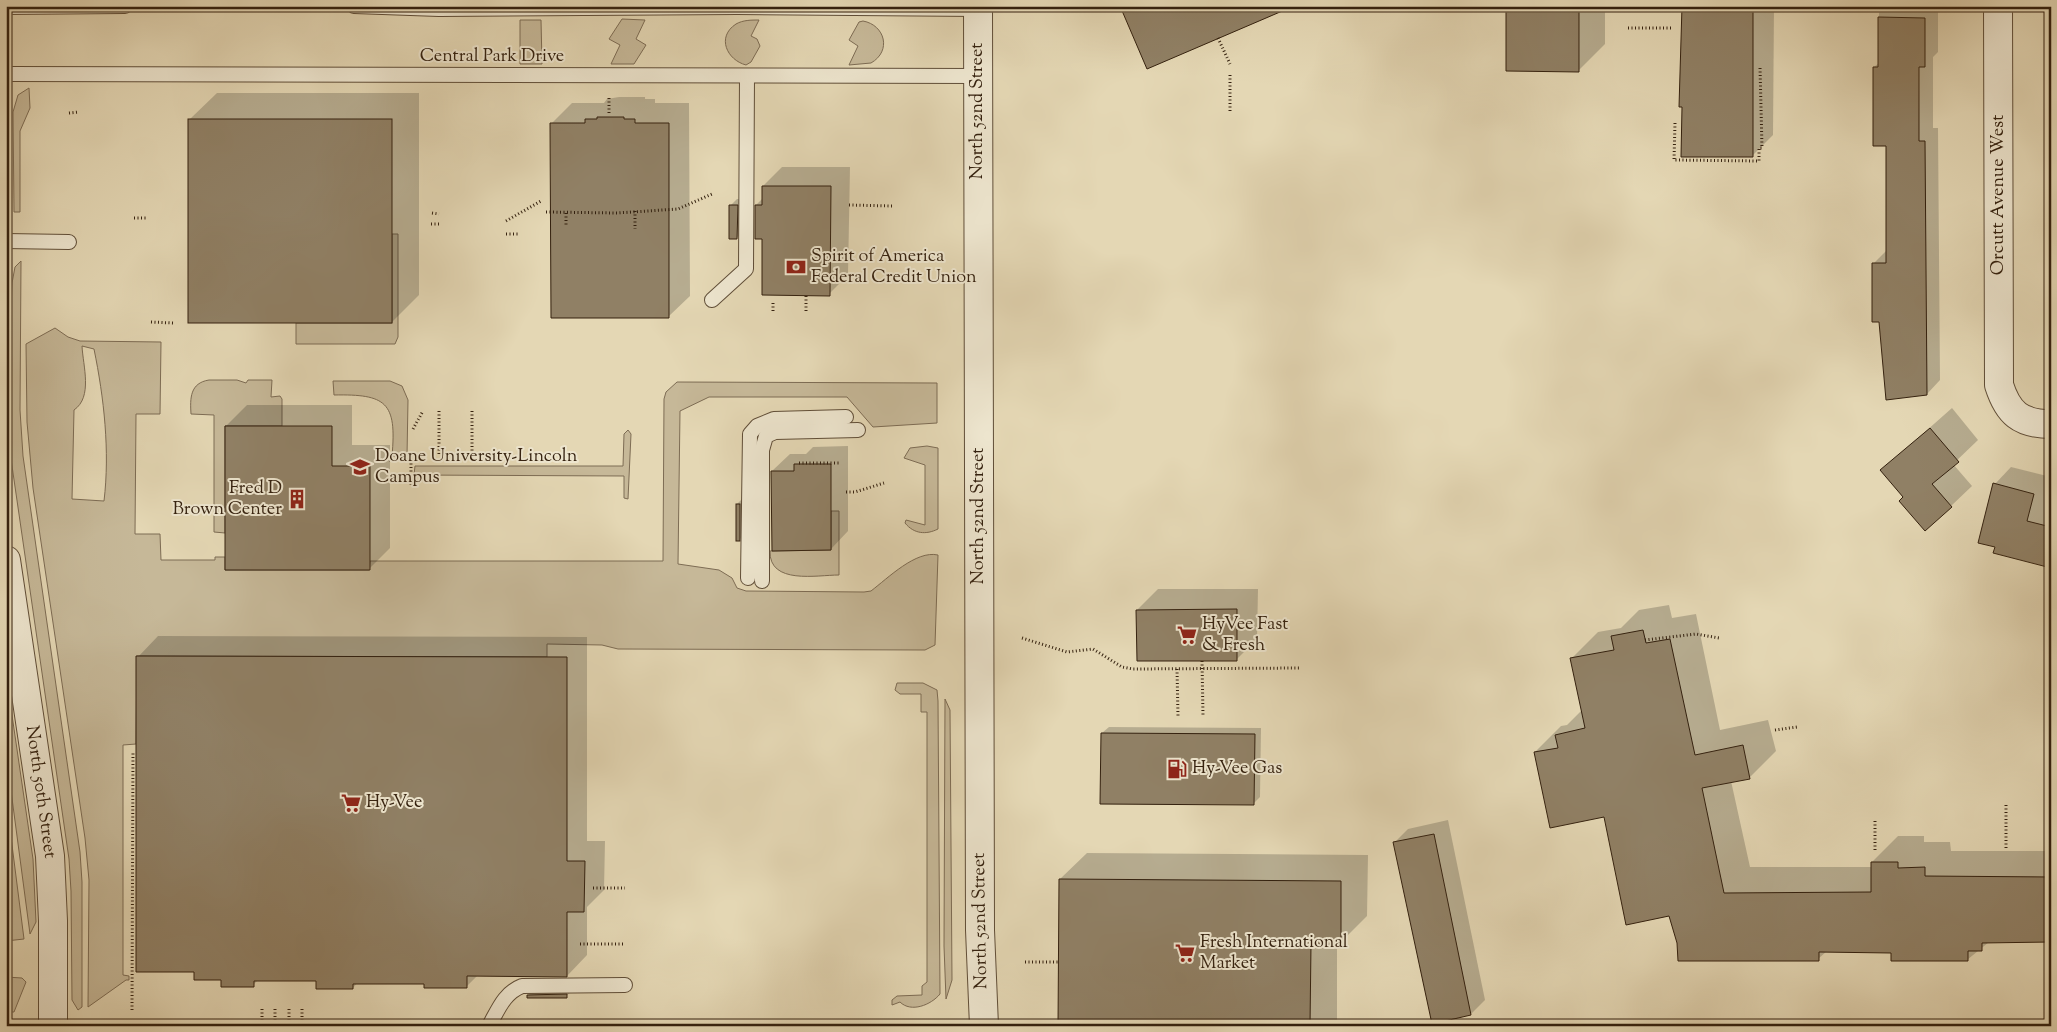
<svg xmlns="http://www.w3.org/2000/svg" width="2057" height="1032" font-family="'Sorts Mill Goudy',serif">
<rect width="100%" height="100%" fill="#e4d7b4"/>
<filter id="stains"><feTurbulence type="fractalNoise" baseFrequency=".004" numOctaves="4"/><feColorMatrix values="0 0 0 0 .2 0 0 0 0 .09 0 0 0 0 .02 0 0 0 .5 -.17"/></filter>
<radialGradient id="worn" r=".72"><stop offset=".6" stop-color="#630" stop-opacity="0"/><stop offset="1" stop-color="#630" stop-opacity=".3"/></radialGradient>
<g fill="#c6b898" stroke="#7d6c54" fill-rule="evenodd">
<polygon points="622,19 645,20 636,39 646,45 634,64 611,64 620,45 609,39"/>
<polygon points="520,20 541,20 542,64 520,64"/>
<path d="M759,20L751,36L757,39L760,46L751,62L746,65C727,60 716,37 736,24C743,20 751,20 759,20Z"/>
<path d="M863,21C885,25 892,51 871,63L849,65L858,46L849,40L859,22Z"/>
<polygon points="29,88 30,108 20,131 20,212 14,212 13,112 18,95"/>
<polygon points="392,234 398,234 398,337 395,344 296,344 296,323 392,323"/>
<polygon points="21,261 20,410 23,456 80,852 82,882 82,1007 78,1010 72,1000 71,891 69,859 11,459 7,400 12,283 15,267"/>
<path d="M55,328L68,337L80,341L161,342L160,414H136L135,534H160L161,560H215V557H225V570H369L370,561H663L664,399L666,392L677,382L937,383V423L873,427L847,397H709L680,411L678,564L719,570L732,578L737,588L746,591L864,592L871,591C888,578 916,550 938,555L935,645L925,650L618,649L602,645L547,644V657L137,656L136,744L123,745V975L129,976V980H126L88,1007L89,880L85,838L33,488L27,422L26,344ZM82,346L94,349C104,398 110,451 104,501L72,499L74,410C93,397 83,366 82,346Z"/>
<path d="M209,380H237L246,383L248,380H272L271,397L280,396L282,399V426H225V533L214,532V415L191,414C190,398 190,383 209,380Z"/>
<path d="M333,381H390L402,386L408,400L407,456H392C397,402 386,394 334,395Z"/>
<polygon points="628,430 631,434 628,499 624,498 624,476 414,475 415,466 623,466 624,434"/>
<path d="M927,446L938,448V529C926,535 914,534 905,523L906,520L925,525V465L904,458L910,448Z"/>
<path d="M831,511H839V575C817,575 769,585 770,551L831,550Z"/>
<polygon points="6,674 33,859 36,922 30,934 6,753"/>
<path d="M897,683H923L937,690L938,701L940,994C931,1005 911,1013 900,1002L892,1005V1000L897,996L922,995V986L927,982V712H921V694H900L895,690Z"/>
<polygon points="945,699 950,710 952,980 946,999 944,946"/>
<polygon points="6,798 24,939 6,941"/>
<polygon points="6,977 22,978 26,982 14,1012 10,1012 10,1004 6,1004"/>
</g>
<g fill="#0003">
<polygon points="1508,6 1605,6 1605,44 1579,70"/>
<polygon points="1683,6 1774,6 1773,135 1752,156 1680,106"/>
<polygon points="1846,6 1938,6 1938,52 1933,57 1933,128 1938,128 1940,380 1927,394 1873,264 1887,250 1887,145 1874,67 1879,63 1879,10 1846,10"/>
<polygon points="217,93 419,93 419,295 392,322 190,119"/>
<polygon points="619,97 645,97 645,99 655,99 655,103 689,103 690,296 669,316 551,124 572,103 604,103 607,99"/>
<polygon points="782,167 850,167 848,275 829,294 756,205 763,198 763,186"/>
<polygon points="737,199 744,199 744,231 737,238 730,206"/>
<polygon points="247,405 352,405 352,445 390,445 390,548 369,569 226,426"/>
<polygon points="1952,408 1978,440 1953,464 1972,486 1951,506 1904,497 1882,470"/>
<polygon points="848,446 848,531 831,549 772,471 790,454 806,454 813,447"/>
<polygon points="2011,467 2051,477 2051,567 1996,546 1995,484"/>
<polygon points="744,497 746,533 739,540 737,504"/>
<polygon points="1158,589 1258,589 1257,639 1236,660 1137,610"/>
<polygon points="1669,605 1672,618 1696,614 1720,730 1768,720 1776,751 1750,777 1731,781 1750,867 1872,867 1872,862 1898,836 1924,836 1924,842 1950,842 1951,851 2051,851 2051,941 1989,942 1967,960 1892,952 1827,951 1818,959 1678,943 1670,915 1604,815 1535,752 1561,726 1567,725 1582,710 1572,658 1598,632 1621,628 1639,610"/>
<polygon points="158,636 587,637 587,841 605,841 604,890 587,907 587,955 567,976 478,975 466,987 425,983 358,982 353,988 317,979 259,979 253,985 195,971 138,657"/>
<polygon points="1109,727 1261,728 1260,797 1253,804 1102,733"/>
<polygon points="1448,820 1485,1000 1471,1014 1433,1022 1394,843 1408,829"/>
<polygon points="1087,853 1368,855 1367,916 1340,943 1337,943 1337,1026 1059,1026 1060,879"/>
<polygon points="535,988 573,990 566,996 528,995"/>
</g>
<g fill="#908065" stroke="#34210f">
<polygon points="1120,6 1294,6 1147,69"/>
<polygon points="1506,6 1579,6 1579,72 1506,71"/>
<polygon points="1682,6 1753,6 1753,157 1681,157 1682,107 1679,107"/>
<polygon points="1878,17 1925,18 1925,67 1919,67 1919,141 1925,141 1927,395 1886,400 1879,322 1872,322 1872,263 1886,263 1886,146 1873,146 1873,67 1878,67"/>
<polygon points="597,117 624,117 624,119 635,119 635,123 669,123 669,318 551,318 550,123 585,123 585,119 597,119"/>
<rect x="188" y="119" width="204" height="204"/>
<polygon points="762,186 831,186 830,296 762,295 762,239 755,239 755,205 762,205"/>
<polygon points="729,205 738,205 737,239 729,239"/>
<polygon points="225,426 332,426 332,466 370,466 370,570 225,570"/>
<polygon points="1930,428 1959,462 1932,484 1952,507 1925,531 1899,501 1903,497 1880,470"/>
<polygon points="794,464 831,464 831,550 772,551 771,471 794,471"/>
<polygon points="1993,483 2034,494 2027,521 2051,527 2051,568 1993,553 1995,547 1978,543"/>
<rect x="736" y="504" width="4" height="37"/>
<polygon points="1237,609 1237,661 1137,661 1136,610"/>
<polygon points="1643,630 1646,643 1670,639 1695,755 1743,745 1750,779 1702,788 1724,893 1871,892 1871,862 1898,862 1898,868 1925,867 1925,876 2051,877 2051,942 1982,943 1982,951 1968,951 1968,961 1891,961 1891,953 1819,952 1819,961 1678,961 1677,943 1669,916 1626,925 1604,817 1550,828 1534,752 1558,748 1555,735 1585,728 1570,658 1614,650 1611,636"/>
<polygon points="136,656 567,657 567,861 585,861 584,912 567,912 567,977 467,976 467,988 424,988 424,984 353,984 353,989 316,989 316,981 254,981 254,987 221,987 221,980 194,980 194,972 136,972"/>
<polygon points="1101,733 1255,734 1254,805 1100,804"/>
<polygon points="1434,834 1471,1015 1432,1024 1393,842"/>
<polygon points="1059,879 1341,881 1341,944 1311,944 1310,1026 1058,1026"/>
<polygon points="567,994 567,998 527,998 527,995"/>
</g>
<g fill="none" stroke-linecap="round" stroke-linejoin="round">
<defs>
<g id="service">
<polyline points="354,6 439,9 737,7 978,9"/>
<polyline points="6,7 125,6"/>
<polyline points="6,74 978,76"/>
<polyline points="6,241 69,242"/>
<polyline points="712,300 746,269 747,76"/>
<polyline points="748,578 750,434 757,426 774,419 846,417"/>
<polyline points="762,581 762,450 766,436 775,432 858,430"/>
<path d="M489,1026C498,1010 504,993 522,986L625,985"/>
</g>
<g id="minor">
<path d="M1998,6L1999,385C2008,413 2020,424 2051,424"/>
<polyline points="6,560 50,856 53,921 53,1026"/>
</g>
<polyline id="tertiary" points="978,6 980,930 984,1026"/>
</defs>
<use href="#service" stroke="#604e38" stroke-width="16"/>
<use href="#minor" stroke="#604e38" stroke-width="30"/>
<use href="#tertiary" stroke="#604e38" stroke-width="30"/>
<g stroke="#34210f" stroke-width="3" stroke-dasharray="1 2.5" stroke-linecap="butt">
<polyline points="1628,28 1673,28"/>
<polyline points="1218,38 1230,64"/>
<polyline points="1230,75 1230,113"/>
<polyline points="609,98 609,114"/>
<polyline points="69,113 79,112"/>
<polyline points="1675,123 1674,160 1759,161 1759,148 1762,148 1760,67"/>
<polyline points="849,205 893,206"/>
<polyline points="635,211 635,229"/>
<polyline points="546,212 617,213 678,209 712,194"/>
<polyline points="432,213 439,214"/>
<polyline points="566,213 566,225"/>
<polyline points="134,218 146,218"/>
<polyline points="506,221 541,201"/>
<polyline points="431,224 439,224"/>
<polyline points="506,234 519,234"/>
<polyline points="806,296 806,311"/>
<polyline points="773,303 773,311"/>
<polyline points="151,322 173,323"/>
<polyline points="439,411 439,454"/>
<polyline points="413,429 423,411"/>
<polyline points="472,454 472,411"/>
<polyline points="382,460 412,460"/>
<polyline points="411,460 411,485"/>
<polyline points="799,463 841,463"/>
<polyline points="846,492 855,492 884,483"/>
<polyline points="1022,638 1067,652 1093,649 1122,667 1133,669 1300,668"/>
<polyline points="1645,640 1696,634 1719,638"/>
<polyline points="1202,661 1203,716"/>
<polyline points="1177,669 1178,716"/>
<polyline points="1775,730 1797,727"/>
<polyline points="2006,805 2006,849"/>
<polyline points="1875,821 1875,851"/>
<polyline points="593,888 625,888"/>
<polyline points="580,944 625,944"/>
<polyline points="1025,962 1058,962"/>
<polyline points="262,1009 262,1026"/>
<polyline points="275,1009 275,1026"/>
<polyline points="289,1009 289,1026"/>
<polyline points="302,1009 302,1026"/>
<polyline points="132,1010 133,751"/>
</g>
<use href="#service" stroke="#ede5ce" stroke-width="14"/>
<use href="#minor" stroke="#ede5ce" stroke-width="28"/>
<use href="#tertiary" stroke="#ede5ce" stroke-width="28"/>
</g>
<defs>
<symbol id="bank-bare" viewBox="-9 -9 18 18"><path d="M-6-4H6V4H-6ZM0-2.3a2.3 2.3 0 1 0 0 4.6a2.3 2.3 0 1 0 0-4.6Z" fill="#8f2418" stroke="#ede5ce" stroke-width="2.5" paint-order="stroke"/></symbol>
<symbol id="university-bare" viewBox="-9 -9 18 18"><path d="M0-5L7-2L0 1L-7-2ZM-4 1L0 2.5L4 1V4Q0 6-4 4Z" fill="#8f2418" stroke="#ede5ce" stroke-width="2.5" paint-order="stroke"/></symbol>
<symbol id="building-bare" viewBox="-9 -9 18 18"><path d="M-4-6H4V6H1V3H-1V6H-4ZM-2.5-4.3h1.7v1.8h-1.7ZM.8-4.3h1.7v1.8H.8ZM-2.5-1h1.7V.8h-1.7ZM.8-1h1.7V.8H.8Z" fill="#8f2418" stroke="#ede5ce" stroke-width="2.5" paint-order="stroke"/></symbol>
<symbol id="supermarket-bare" viewBox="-9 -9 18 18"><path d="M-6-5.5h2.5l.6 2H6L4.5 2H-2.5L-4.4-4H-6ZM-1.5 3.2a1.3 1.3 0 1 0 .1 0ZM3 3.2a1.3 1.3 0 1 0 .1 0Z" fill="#8f2418" stroke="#ede5ce" stroke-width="2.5" paint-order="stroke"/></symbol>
<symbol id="fuel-bare" viewBox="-9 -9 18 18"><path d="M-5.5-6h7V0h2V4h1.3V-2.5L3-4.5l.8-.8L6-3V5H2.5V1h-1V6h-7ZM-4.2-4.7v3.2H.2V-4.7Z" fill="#8f2418" stroke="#ede5ce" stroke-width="2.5" paint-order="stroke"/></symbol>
</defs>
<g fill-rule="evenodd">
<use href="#bank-bare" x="782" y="253" width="28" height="28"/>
<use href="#university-bare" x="346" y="453" width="28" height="28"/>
<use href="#building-bare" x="283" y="485" width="28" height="28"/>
<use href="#supermarket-bare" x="1173" y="621" width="28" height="28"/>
<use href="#fuel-bare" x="1163" y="755" width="28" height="28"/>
<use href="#supermarket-bare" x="337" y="789" width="28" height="28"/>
<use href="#supermarket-bare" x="1171" y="939" width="28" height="28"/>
</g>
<g text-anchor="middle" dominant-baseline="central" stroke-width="4" stroke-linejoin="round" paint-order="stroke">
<g font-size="18" fill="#34210f" stroke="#ede5ce">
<text x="492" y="57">Central Park Drive</text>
<text transform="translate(978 111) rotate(-90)">North 52nd Street</text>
<text transform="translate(1999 195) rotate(-90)">Orcutt Avenue West</text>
<text transform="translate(979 516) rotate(-90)">North 52nd Street</text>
<text transform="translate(40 792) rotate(82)">North 50th Street</text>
<text transform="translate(981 921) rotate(-91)">North 52nd Street</text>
</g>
<g font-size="18" fill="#34210f" stroke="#ede5ce" text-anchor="start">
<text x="811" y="257">Spirit of America<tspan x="811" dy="21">Federal Credit Union</tspan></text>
<text x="375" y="457">Doane University-Lincoln<tspan x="375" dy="21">Campus</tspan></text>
<text x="282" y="489" text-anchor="end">Fred D<tspan x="282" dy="21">Brown Center</tspan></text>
<text x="1202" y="625">HyVee Fast<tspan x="1202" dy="21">&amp; Fresh</tspan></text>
<text x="1192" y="769">Hy-Vee Gas</text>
<text x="366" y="803">Hy-Vee</text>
<text x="1200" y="943">Fresh International<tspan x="1200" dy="21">Market</tspan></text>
</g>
</g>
<rect width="2057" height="1032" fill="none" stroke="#e4d7b4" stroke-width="25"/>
<rect x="8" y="8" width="2042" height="1017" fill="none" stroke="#34210f" stroke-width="2.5"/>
<rect x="12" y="12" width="2032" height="1007" fill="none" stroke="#34210f"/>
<rect width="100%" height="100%" filter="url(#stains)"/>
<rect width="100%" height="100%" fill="url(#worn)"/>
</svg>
